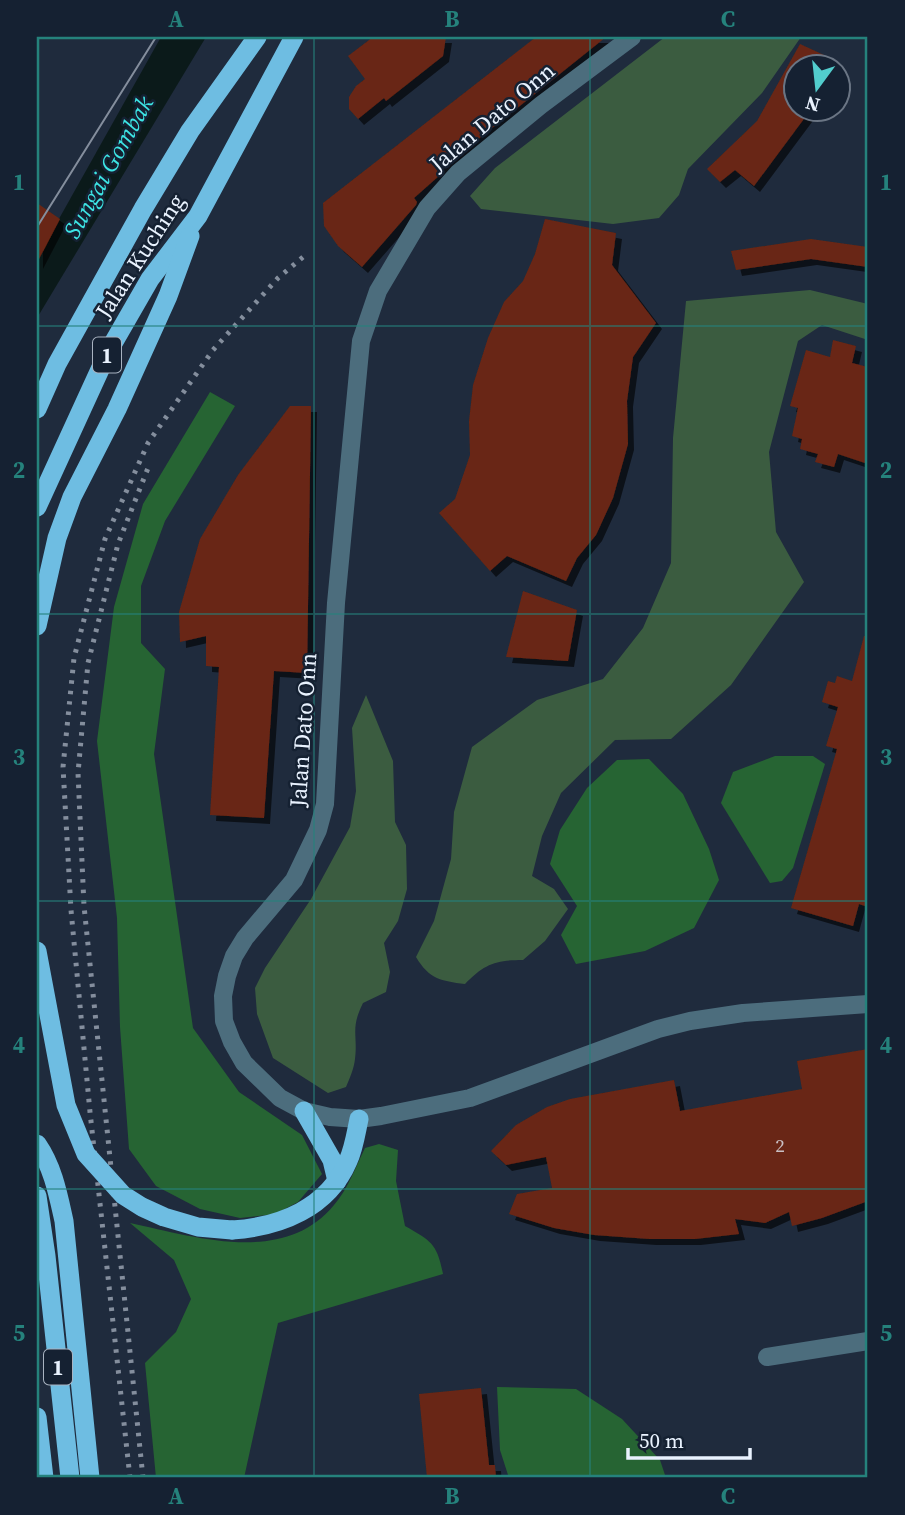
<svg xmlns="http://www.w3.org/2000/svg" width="905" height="1515" font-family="'Source Serif 4',serif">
<defs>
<filter id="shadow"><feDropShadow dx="6" dy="6" stdDeviation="0" flood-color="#0009"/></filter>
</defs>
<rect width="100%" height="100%" fill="#1f2b3d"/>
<g fill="#3b5c40">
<polygon points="665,37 801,37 762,93 688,169 679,195 659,218 613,224 481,209 470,196 495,168"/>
<path d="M810,290L868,304V340L822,325L798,341L769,452L776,532L804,582L731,685L671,739L615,740L561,793L542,836L532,876L554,889L568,909L545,941L523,960C496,960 484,964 465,984C441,981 429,979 416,957L434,921L451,859L454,812L472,747L537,700L603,679L643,628L671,563L673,438L686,301Z"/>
<path d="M366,695L393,761L395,822L406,845L407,889L398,921L384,943L390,972L386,992L363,1003C350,1029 358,1034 355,1059C354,1068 350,1078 346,1087L328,1093L273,1058L257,1014L255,988L265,968L311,899L350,827L356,791L352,728Z"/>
</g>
<g fill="#266433">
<polygon points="210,392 235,406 165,521 141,586 141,643 165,669 154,754 193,1028 239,1092 302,1135 322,1174 298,1202 275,1214 240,1218 200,1209 156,1186 129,1149 120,1027 117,918 97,741 114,607 143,504"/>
<polygon points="775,756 813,756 825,764 793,868 782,881 770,883 721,803 733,772"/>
<polygon points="649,759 683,794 709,849 719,880 694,928 645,951 576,964 561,935 577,906 550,864 560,830 587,788 617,760"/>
<path d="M379,1144L398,1150L396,1181L405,1226C431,1241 437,1243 443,1274L278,1323L244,1478H156L145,1363L176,1332L191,1299L174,1260L130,1223C196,1237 284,1266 334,1205C348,1189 356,1166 365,1148Z"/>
<polygon points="497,1387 576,1389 622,1419 660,1460 666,1478 509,1478 500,1450"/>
</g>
<polygon fill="#0b1a1a" points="161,37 206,37 37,318 37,258"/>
<g fill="#692613" filter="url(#shadow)">
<polygon points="373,37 446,37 443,56 386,101 384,98 358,119 349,109 349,97 356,86 365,79 348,56"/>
<polygon points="536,37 606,37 437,172 440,175 414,198 417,202 416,205 362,267 338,246 324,226 323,203"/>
<polygon points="800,44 824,55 816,66 796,66 796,108 812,108 754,186 735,170 720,182 707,169 757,121"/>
<polygon points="37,203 60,219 37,263"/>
<polygon points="545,219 616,233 612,265 656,323 633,357 627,401 628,444 613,498 596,535 577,558 566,581 507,556 490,571 439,513 455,499 470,455 469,421 473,385 488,338 504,302 523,281 535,254"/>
<polygon points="811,239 868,247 868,267 811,259 736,270 731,251"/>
<polygon points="833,340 856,346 852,363 868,367 868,464 838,454 834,467 815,462 818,454 800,449 802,439 792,436 798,408 790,406 806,350 830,357"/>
<polygon points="290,406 311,406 307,673 274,671 264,818 210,815 219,667 206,666 206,636 180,642 179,612 200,539 238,475"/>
<polygon points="523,591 577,610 568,661 506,657"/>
<polygon points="864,636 868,636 868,907 859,904 853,926 791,908 837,749 826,746 838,707 822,702 828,681 835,683 837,676 852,681"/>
<polygon points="868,1049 868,1201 822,1218 792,1226 789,1212 765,1223 735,1219 739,1234 695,1239 650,1239 594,1235 554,1228 509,1214 517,1194 552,1188 546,1157 506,1165 491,1151 516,1125 547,1107 570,1099 674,1080 680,1111 802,1089 797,1061"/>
<polygon points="481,1388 489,1465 495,1465 496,1478 427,1478 419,1394"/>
</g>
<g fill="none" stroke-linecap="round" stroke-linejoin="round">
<polyline stroke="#4c6d7d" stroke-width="18" points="767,1357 868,1341"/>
<polyline stroke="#4c6d7d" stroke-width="18" points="632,37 541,105 458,173 427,208 378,291 361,341 336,603 325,804 318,830 294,880 245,938 234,956 227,976 223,996 224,1021 232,1042 244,1063 280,1098 304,1111 330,1117 359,1119 381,1116 470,1098 658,1029 690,1021 743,1013 868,1004"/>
<g stroke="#6ebde2" stroke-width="19">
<polyline points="37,409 57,364 143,209 190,131 257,37"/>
<polyline points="37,507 108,352 150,279 198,216 294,37"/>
<polyline points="37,626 57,538 72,497 117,409 168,296 190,236"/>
<polyline points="304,1111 332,1160 337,1181"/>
<path d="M37,1144C53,1167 58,1194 64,1221L90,1478"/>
<polyline points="37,1196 46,1256 70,1478"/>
<path d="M232,1230C280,1227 328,1208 348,1161C354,1148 356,1133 359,1119"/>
<polyline points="37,1417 44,1478"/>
</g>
<polyline stroke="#848e9d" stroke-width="2" points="37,227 156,37"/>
<g stroke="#848e9d" stroke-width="5" stroke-dasharray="3.5 7" stroke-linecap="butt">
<polyline points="130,1478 90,1112 71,910 63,767 74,658 105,539 148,443 213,350 278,278 303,257"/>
<polyline points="143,1478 84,906 78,773 88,663 118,544 150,463"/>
</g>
<polyline stroke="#6ebde2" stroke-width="19" points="37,951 66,1105 86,1154 123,1195 142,1207 164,1217 198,1227 232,1230"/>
</g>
<path fill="none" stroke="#25827c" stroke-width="2" stroke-opacity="0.55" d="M314,37V1478M590,37V1478M37,326H868M37,614H868M37,901H868M37,1189H868"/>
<g text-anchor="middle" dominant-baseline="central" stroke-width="5" stroke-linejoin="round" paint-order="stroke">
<g font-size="19" fill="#c9bfc3">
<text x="780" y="1145">2</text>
</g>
<g fill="#152132" stroke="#a9b3c1" stroke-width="2">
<rect x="93" y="337.5" width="28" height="35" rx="5"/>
<rect x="44" y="1349.5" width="28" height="35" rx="5"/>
</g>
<g font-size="21" font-weight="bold" fill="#e9f2fe">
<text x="107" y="355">1</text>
<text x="58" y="1367">1</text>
</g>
<g font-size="23" fill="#e9f2fe" stroke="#152132">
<text transform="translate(492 117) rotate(-40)">Jalan Dato Onn</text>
<text transform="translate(140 256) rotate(-57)">Jalan Kuching</text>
<text transform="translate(303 730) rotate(-86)">Jalan Dato Onn</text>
</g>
<g font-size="24" font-style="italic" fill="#3de5e5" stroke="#152132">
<text transform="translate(108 167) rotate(-61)">Sungai Gombak</text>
</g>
</g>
<rect width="905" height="1515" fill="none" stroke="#152132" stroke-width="77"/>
<g transform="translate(817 88) rotate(195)"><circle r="33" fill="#152132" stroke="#6a7584" stroke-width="2"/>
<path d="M0-5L12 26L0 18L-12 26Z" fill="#52cdcd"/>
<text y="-10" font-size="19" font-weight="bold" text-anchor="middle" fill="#e9f2fe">N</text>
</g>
<path d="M628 1448v10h122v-10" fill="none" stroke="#e9f2fe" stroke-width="3.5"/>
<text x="639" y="1448" font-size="21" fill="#e9f2fe" stroke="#152132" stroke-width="5" paint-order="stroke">50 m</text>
<rect x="38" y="38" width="828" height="1438" fill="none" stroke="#25827c" stroke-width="2.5"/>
<g font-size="23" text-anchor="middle" font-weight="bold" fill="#25827c">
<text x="176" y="27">A</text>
<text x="452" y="27">B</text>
<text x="728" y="27">C</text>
<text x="19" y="190">1</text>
<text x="886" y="190">1</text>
<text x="19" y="478">2</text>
<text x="886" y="478">2</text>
<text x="19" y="765">3</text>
<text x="886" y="765">3</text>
<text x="19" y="1053">4</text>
<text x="886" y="1053">4</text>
<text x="19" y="1341">5</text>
<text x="886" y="1341">5</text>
<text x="176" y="1504">A</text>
<text x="452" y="1504">B</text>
<text x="728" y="1504">C</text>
</g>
</svg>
